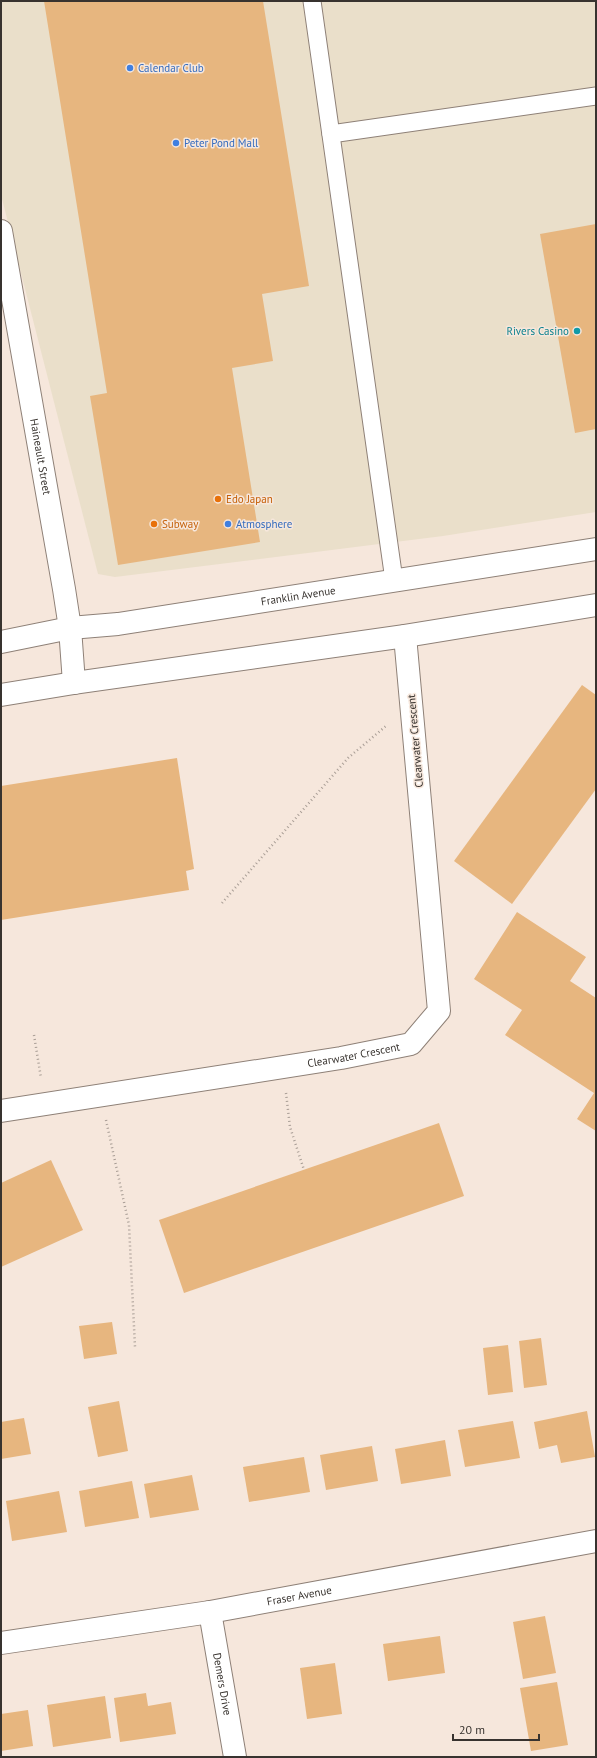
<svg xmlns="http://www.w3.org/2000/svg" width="597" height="1758" font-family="'PT Sans',sans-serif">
<rect width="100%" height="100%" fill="#f6e7dc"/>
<polygon fill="#eadfca" points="1,1 596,1 596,512 443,536 115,577 98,574 1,195"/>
<g fill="#e7b67f">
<polygon points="44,1 263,1 309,286 262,294 273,361 232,368 260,542 118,565 90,396 107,393"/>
<polygon points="596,224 596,429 575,433 540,234"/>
<polygon points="582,685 596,695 596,789 512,904 454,861"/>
<polygon points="177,758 194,869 186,871 189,890 1,920 1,786"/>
<polygon points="517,912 586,957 570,981 596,998 596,1131 577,1119 594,1093 505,1035 522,1010 474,979"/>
<polygon points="439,1123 464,1196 184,1293 159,1220"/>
<polygon points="51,1160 83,1230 1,1267 1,1183"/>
<polygon points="112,1322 117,1354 84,1359 79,1326"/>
<polygon points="541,1338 547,1385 524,1388 519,1341"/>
<polygon points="508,1345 513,1392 488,1395 483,1348"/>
<polygon points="119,1401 128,1451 98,1457 88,1407"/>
<polygon points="587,1411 595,1457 561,1463 557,1445 539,1449 534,1422"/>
<polygon points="24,1418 31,1454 1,1459 1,1422"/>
<polygon points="513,1421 520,1458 465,1467 458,1430"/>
<polygon points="445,1440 451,1476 401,1484 395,1449"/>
<polygon points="372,1446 378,1481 326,1490 320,1455"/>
<polygon points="304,1457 310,1492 249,1502 243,1467"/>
<polygon points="192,1475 199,1510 150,1518 144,1484"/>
<polygon points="132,1481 139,1518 85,1527 79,1491"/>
<polygon points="59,1491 67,1532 12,1541 6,1501"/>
<polygon points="545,1616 556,1673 523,1679 513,1622"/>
<polygon points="440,1636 445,1673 388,1681 383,1644"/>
<polygon points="335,1663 342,1714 307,1719 300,1668"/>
<polygon points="557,1682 568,1745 531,1751 520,1688"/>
<polygon points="146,1693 148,1706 171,1702 176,1734 120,1742 114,1698"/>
<polygon points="105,1696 111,1738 53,1747 47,1705"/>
<polygon points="28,1710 33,1746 1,1751 1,1714"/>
</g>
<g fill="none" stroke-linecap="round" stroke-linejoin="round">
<defs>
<g id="lane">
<polyline points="312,1 394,580"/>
<polyline points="331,134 596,96"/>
</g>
<g id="street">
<path id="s1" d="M1,231L64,589L70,628L74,683"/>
<path id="s2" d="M1,1111L341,1058L411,1044L439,1011L405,636"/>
<path id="s3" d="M210,1612L235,1757"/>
<path id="s4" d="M1,1643L210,1612L596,1541"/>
</g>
<g id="secondary">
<path id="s5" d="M1,642L70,628L118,624L596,549"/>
<polyline points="1,695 74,683 405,636 596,605"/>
</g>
</defs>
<use href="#lane" stroke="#8e8077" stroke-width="19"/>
<use href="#street" stroke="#8e8077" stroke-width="24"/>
<use href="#secondary" stroke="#8e8077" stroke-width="24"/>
<g stroke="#a99e96" stroke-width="2.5" stroke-dasharray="1 3" stroke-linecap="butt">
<polyline points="222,903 348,758 386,726"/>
<polyline points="34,1035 41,1078"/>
<polyline points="286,1093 290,1127 304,1170"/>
<polyline points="106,1120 129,1225 135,1347"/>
</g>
<use href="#lane" stroke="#fff" stroke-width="17"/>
<use href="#street" stroke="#fff" stroke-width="22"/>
<use href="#secondary" stroke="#fff" stroke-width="22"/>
</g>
<g fill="#3f7fe0" stroke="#f6e7dc" stroke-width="1.5">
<circle cx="130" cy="68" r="4"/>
<circle cx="176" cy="143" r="4"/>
<circle cx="228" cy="524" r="4"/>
</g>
<circle fill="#0f9aa8" stroke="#f6e7dc" stroke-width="1.5" cx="577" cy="331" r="4"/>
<g fill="#e8710a" stroke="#f6e7dc" stroke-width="1.5">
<circle cx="218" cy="499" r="4"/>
<circle cx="154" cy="524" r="4"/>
</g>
<g text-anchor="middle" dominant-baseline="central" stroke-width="3" stroke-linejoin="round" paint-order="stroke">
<g font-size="11" fill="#366cbe" stroke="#f6e7dc" text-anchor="start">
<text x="138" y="68">Calendar Club</text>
<text x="184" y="143">Peter Pond Mall</text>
<text x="236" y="524">Atmosphere</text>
</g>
<g font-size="11" fill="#0d838f" stroke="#f6e7dc" text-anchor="end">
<text x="569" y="331">Rivers Casino</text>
</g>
<g font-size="11" fill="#38332f" stroke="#f6e7dc">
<text stroke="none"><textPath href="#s1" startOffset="229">Haineault Street</textPath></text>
<text stroke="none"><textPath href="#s5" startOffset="301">Franklin Avenue</textPath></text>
<text transform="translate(415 741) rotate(-95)">Clearwater Crescent</text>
<text stroke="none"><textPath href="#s2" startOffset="357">Clearwater Crescent</textPath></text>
<text stroke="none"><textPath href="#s4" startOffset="302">Fraser Avenue</textPath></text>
<text stroke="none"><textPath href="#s3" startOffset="73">Demers Drive</textPath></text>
</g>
<g font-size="11" fill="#c56008" stroke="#f6e7dc" text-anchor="start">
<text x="226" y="499">Edo Japan</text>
<text x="162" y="524">Subway</text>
</g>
</g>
<rect width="597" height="1758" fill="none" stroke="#38332f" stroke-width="4"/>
<path d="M453 1734v6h86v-6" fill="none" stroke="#38332f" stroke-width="2"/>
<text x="459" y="1734" font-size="12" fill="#38332f" stroke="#f6e7dc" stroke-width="3" paint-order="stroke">20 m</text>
</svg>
